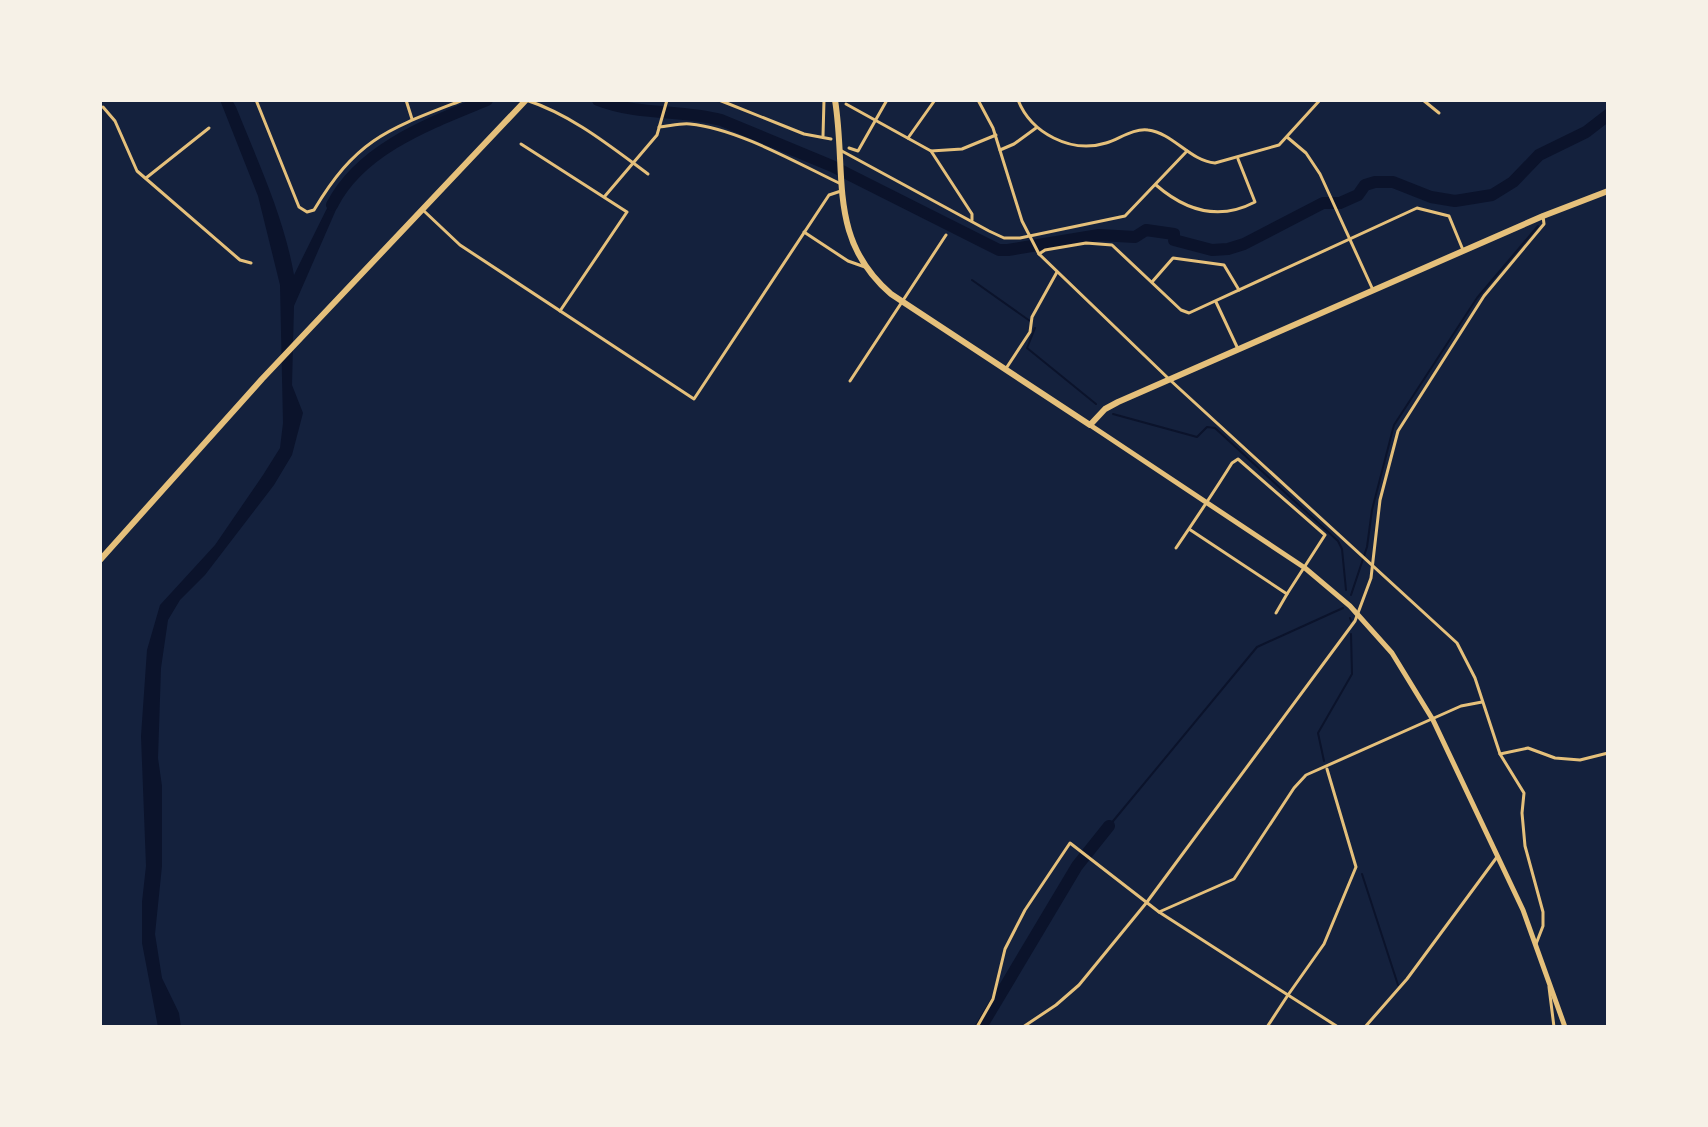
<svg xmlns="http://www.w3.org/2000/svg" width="1708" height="1127" font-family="'Crimson Pro',serif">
<rect width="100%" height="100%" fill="#14213d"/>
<path fill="#0b132b" d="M220,100H232L236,107C258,162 284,217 294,275L336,190L342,196L294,306L292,385L303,413L292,455L274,485L205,575L180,600L168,620L161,668L158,758L162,786V866L155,934L162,978L179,1013L181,1027H158L142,943V902L146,866L141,736L147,650L160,605L215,545L263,475L280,448L283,423L280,285L258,196Z"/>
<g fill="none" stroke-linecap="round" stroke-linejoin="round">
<g stroke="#0b132b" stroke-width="2">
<polyline points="972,280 1030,321"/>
<polyline points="1035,328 1027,348 1096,404"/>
<polyline points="1113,414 1197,437 1207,427 1215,428 1338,541 1342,549 1346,590"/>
<polyline points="1351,595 1367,547 1372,510 1394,425 1477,298 1538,226"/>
<polyline points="1350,618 1351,621"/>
<polyline points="1324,761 1318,733 1352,674 1351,634"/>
<polyline points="1109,826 1257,647 1343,608"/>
<polyline points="1362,874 1398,985"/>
</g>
<g stroke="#0b132b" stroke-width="12">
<path d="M598,100C639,116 680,109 721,120L832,166L987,244L999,250H1008L1099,235L1135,237L1146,230L1174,234V240L1212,250L1228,249L1244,244L1323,203H1340L1358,195L1365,185L1375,182H1393L1431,197L1455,201L1492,195L1513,182L1539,155L1586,132L1608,115"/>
<path d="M332,205C361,148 431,123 487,100"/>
<polyline points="981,1027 1077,866 1109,826"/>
</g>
<g stroke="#e5c07b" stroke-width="3">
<path d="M256,100L299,207L307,212L314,210C357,138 388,129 463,100"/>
<polyline points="406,100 412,119"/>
<path d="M526,100C572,115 610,146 648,174"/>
<polyline points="635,100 657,100"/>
<polyline points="719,100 804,134 831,139"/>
<polyline points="978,100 993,128 1022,221 1039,254 1170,380 1457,643 1475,678 1500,754 1524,793 1522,813 1525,846 1543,912 1543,926 1536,944"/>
<path d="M1018,100C1031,133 1071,154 1106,143C1119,139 1134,128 1148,130C1173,133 1190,161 1215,163L1279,145L1320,100"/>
<polyline points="1423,100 1439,113"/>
<polyline points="846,104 931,151 972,214 972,220"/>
<polyline points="103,107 115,121 137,171 240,260 251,263"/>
<path d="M659,127C670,126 680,123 690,124C736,128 799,164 841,184"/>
<polyline points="823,136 824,100"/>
<polyline points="1287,137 1306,153 1320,174 1373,290"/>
<polyline points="908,138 935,100"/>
<polyline points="521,144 627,212 560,311"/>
<polyline points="849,148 858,151 887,100"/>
<polyline points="840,150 989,231 1004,238 1020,238 1125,216 1187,151"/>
<polyline points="1000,150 1014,144 1036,128"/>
<polyline points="931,151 962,149 996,135"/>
<polyline points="146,178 209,128"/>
<path d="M1156,185C1186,211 1219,221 1255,202L1238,159"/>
<polyline points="605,196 657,135 667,100"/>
<polyline points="424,211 460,245 694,399 829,195 841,191"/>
<polyline points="804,232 848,261 865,267"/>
<polyline points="1039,254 1045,250 1086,243 1112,245 1181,310 1189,313 1417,208 1449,216 1463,250"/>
<polyline points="1152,282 1173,258 1224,265 1239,290"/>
<polyline points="1216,302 1238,349"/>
<polyline points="1005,370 1030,332 1032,317 1057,272"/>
<polyline points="850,381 946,235"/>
<path d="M1176,548C1195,520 1214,492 1232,463L1238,459L1325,535L1287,594L1189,529"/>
<polyline points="1276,613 1287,594"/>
<polyline points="1500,754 1528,748 1555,758 1580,760 1608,753"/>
<polyline points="1327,769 1356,867 1324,944 1288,995 1338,1027"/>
<polyline points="1159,912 1234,879 1294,788 1306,775 1461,706 1482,702"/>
<polyline points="1549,987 1554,1027"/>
<polyline points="977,1027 993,999 1005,949 1025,910 1070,843 1159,912 1288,995 1267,1027"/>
<polyline points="1023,1027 1056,1005 1079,985 1147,902 1355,621 1371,578 1380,500 1398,431 1484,296 1544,224 1543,216"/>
<polyline points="1365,1027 1407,979 1497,857"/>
</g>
<polyline stroke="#e5c07b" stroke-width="5" points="1090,425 1305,568 1350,606 1392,653 1433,720 1523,910 1565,1027"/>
<g stroke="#e5c07b" stroke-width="6">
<path d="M835,100C847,174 827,239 891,294L1090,425L1105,409L1118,402L1543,216L1608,191"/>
<polyline points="100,560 262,379 526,100"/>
</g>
</g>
<rect width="1708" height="1127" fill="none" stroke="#f6f1e7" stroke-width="204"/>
</svg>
